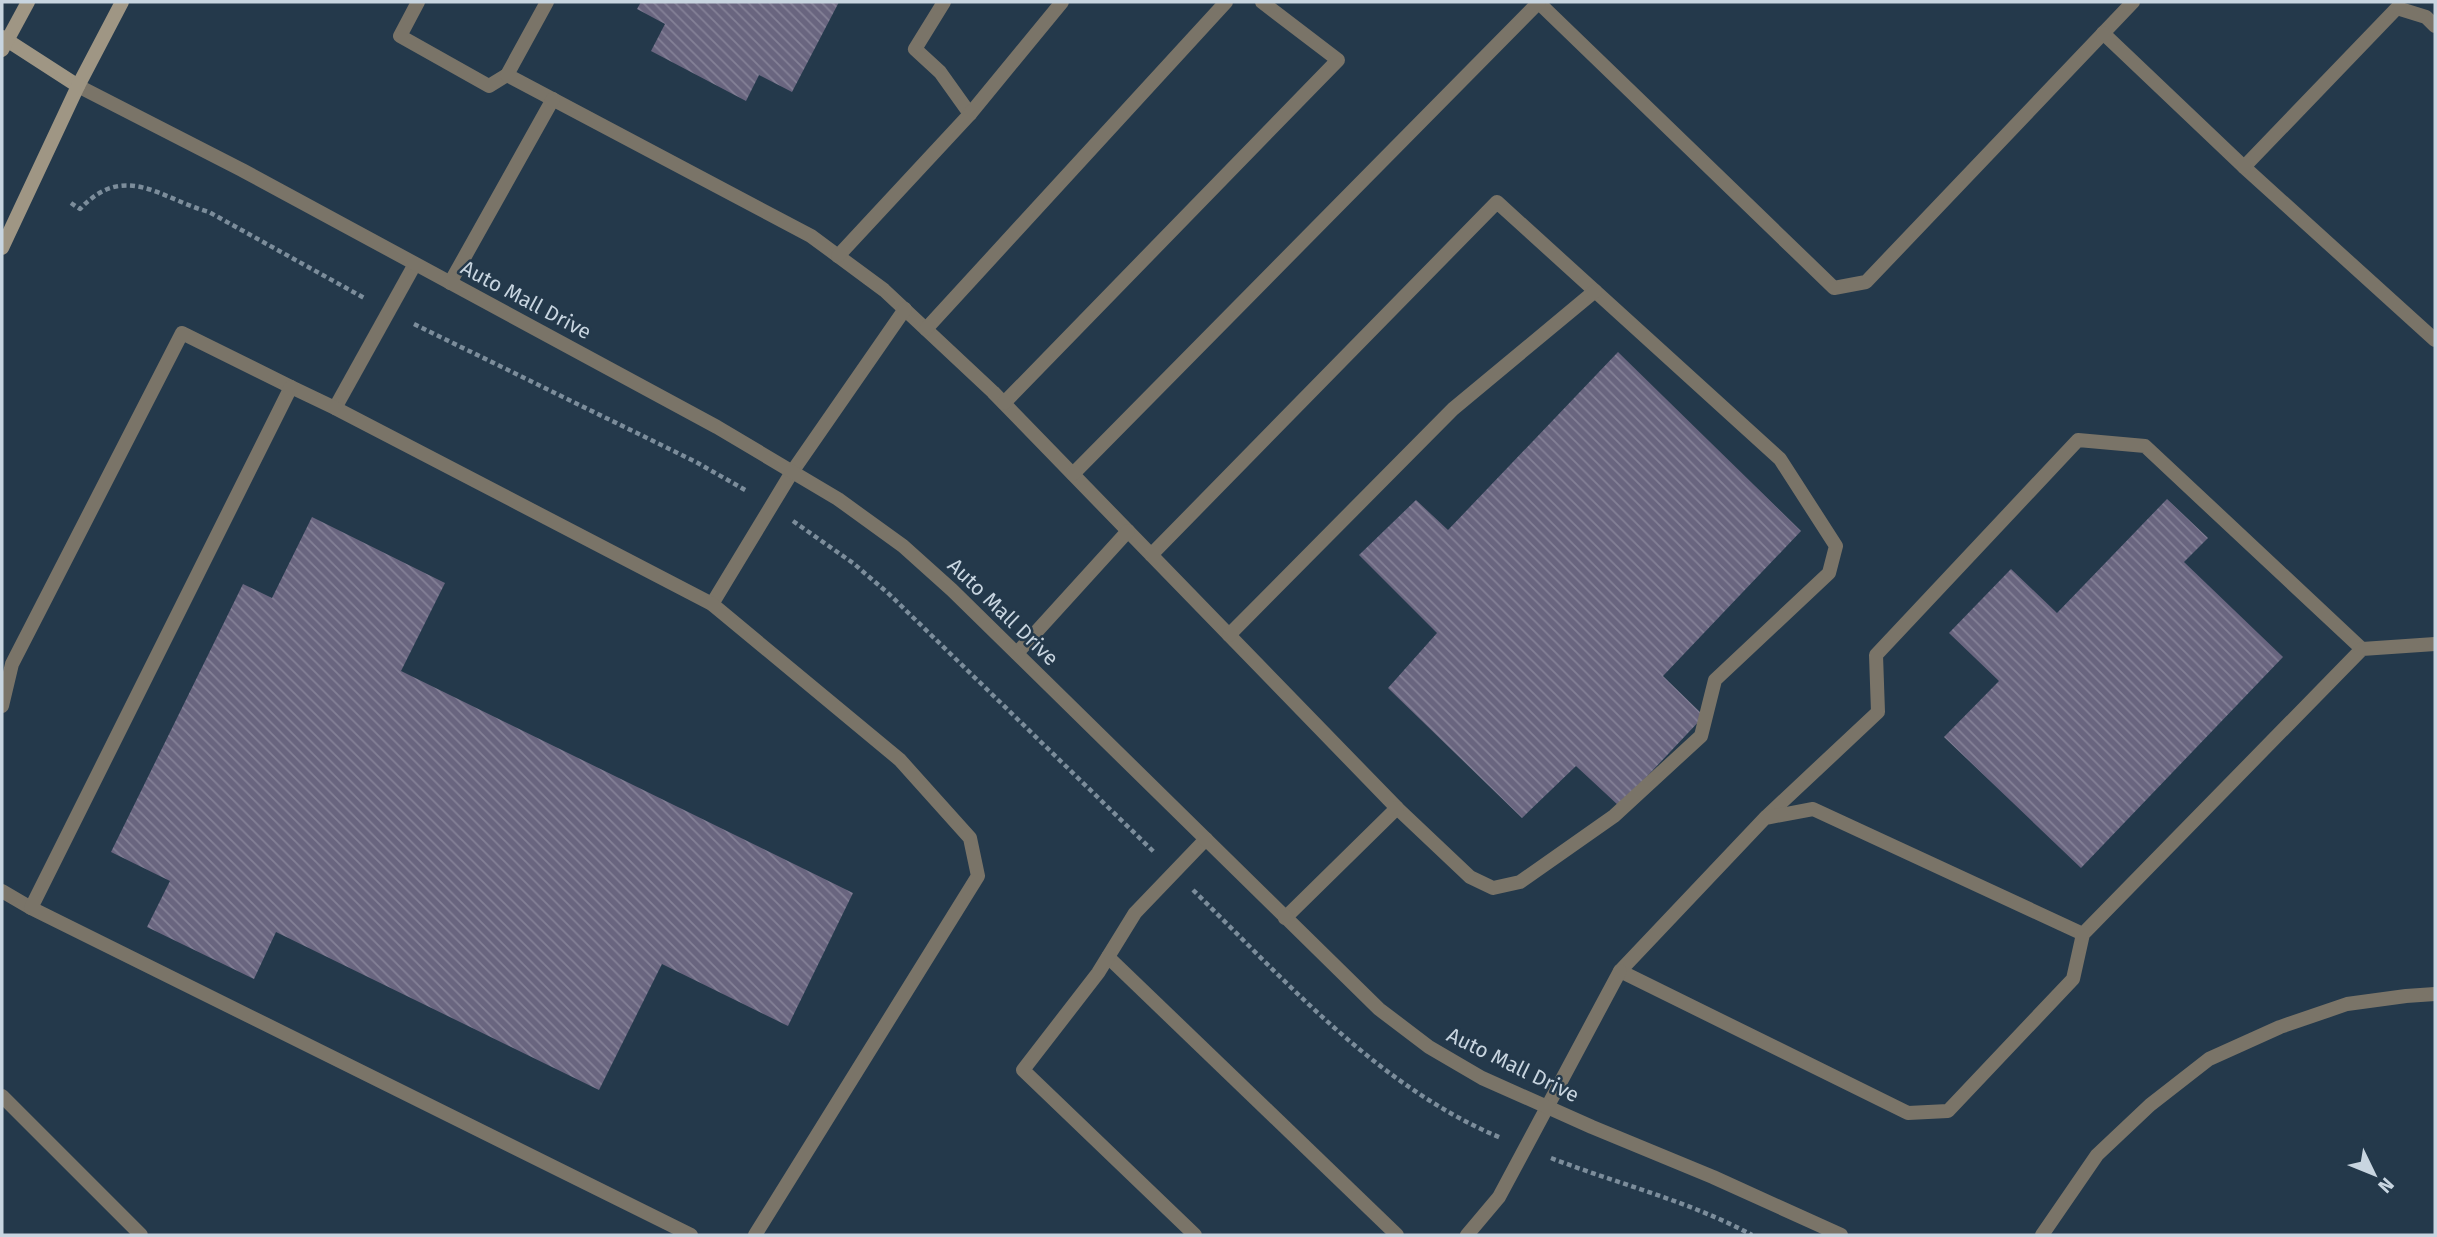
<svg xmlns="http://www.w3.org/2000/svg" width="2437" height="1237" font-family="'Fira Sans',sans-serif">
<defs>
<pattern id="building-back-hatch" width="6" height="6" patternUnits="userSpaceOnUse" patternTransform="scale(1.75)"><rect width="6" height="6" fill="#69657f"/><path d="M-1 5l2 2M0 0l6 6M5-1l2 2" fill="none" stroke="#848197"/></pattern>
</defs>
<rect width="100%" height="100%" fill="#24394b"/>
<g fill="url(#building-back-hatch)">
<polygon points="641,2 839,2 792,92 759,75 746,101 651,51 665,24 637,9"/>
<polygon points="1618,352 1801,531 1663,676 1704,716 1619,806 1576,766 1522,818 1388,688 1437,633 1359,555 1416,500 1448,530"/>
<polygon points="2167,499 2208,538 2184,562 2283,657 2081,868 1944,737 1999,681 1949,633 2011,569 2057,613"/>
<polygon points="312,517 445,583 401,671 853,893 788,1026 662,964 599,1090 276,932 254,979 147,927 170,881 111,852 243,584 272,598"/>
</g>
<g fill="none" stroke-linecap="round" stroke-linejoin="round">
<g stroke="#7c8d9b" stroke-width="4.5" stroke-dasharray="5 3.5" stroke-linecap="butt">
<path d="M71,203L80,209C125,161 161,199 209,212L366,299"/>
<polyline points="414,324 696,462 747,491"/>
<polyline points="793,521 853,563 889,594 1155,853"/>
<path d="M1193,890C1287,982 1377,1086 1501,1138"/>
<path d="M1551,1158C1618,1184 1689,1201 1752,1235"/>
</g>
<g stroke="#7a7468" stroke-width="14">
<polyline points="418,2 400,36 489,86 507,75"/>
<polyline points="547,2 507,75 811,236 884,290 993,392 1397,808 1470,877 1493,888 1520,882 1614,816 1701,736 1715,680 1829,573 1836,546 1780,459 1497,202 1151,555"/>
<polyline points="944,2 915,49 940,72 970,114"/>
<polyline points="1538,2 1834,288 1866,282 2133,2"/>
<polyline points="2435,26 2426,17 2397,8 2244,167 2435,340"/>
<polyline points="2103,33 2244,167"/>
<polyline points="838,256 970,114 1062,2"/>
<polyline points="450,283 553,99"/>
<polyline points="926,329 1226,2"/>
<polyline points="1004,403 1338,60 1262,2"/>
<polyline points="335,408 415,264"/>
<polyline points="1073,474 1539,2"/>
<polyline points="712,604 792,472 905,309"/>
<polyline points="1229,635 1453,409 1595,291"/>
<polyline points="1017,653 1128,531"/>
<polyline points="2,706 12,664 182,333 291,387"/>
<polyline points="1766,817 1878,712 1876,655 2078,440 2145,446 2362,649"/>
<polyline points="2,891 31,908"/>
<polyline points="1285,918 1397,808"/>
<polyline points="2083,934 1813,809 1765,818 1620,971 1908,1113 1948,1111 2073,979 2083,934 2362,649 2435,644"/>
<polyline points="1108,957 1397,1235"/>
<polyline points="2,1096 141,1235"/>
<polyline points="691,1235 31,908 291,387 335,408 712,604 900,760 970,838 978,876 755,1235"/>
<polyline points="1195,1235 1023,1070 1098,973 1135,913 1206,839"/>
<polyline points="1467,1235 1499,1197 1620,971"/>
</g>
<g stroke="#7a7468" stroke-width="14">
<polyline points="78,86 242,170 717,427 838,499 903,546 952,590 1379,1009 1429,1047 1482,1078 1592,1127 1713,1177 1841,1235"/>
<polyline points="2042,1235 2097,1155 2150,1105 2209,1059 2280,1027 2347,1004 2406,996 2435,994"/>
</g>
<g stroke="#9f9684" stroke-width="14">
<polyline points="2,37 78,86"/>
<polyline points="2,50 28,2"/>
<polyline points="2,248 78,86 122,2"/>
</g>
</g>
<g text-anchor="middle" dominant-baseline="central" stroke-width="5" stroke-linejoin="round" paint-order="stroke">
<g font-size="21" fill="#c8d5e0" stroke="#24394b">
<text transform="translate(526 300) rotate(28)">Auto Mall Drive</text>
<text transform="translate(1003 612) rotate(44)">Auto Mall Drive</text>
<text transform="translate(1513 1065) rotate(26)">Auto Mall Drive</text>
</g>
</g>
<rect width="2437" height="1237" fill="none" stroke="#c8d5e0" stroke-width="7"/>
<g transform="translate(2374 1174) rotate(133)" stroke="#24394b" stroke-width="5" paint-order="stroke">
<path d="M0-5L12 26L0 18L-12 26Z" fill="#c8d5e0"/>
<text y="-10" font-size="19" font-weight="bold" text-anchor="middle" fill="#c8d5e0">N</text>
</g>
</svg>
